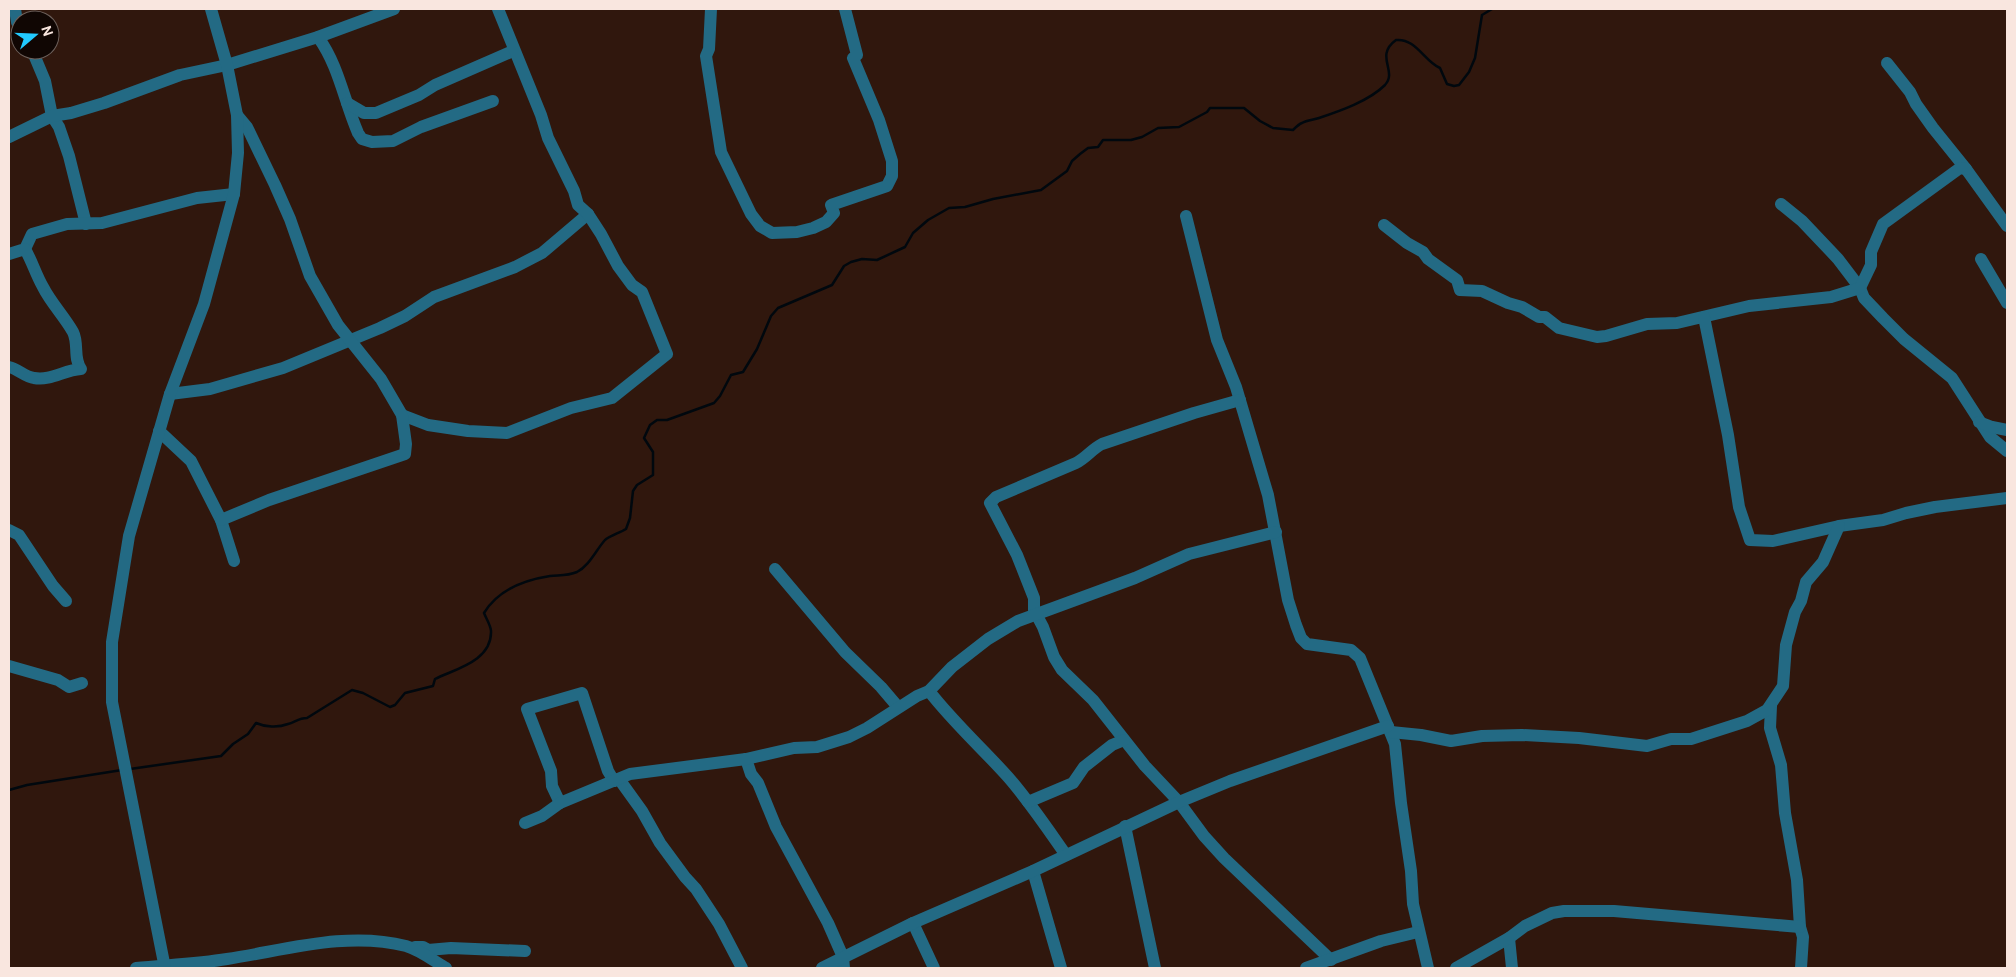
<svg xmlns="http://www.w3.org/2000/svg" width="2016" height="977" font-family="Overpass,sans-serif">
<rect width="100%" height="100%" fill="#30170d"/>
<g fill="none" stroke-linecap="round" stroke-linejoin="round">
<g stroke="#00080e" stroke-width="2.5">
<path d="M130,769L221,756L233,744L248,734L256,723C265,727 278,728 288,724C295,722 299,718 307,718L352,690L363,693L390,707L395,705L405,693L433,686L435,679C455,669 492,661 491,631C491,626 486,618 484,613C498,590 524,580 550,576C560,575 567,576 577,572C589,566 596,550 605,540C610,536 619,533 626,529L630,518L633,491L637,485L653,475V452L644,438L650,425L657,420H667L714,403L720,396L731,375L743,372L757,349L771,316L778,308L832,285L844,266L851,262L862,259L877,260L905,247L913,233L928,220L949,208L965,207L993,199L1041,190L1067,171L1072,161L1080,154L1088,148L1098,147L1103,140H1131L1142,137L1158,128L1179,127L1207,112L1210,108H1244L1260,121L1273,128L1293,130C1295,128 1299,124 1302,123C1307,120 1313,120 1319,118C1340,111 1369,101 1385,85C1398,71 1374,56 1396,40C1416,38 1424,61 1440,68L1447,84L1454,86L1459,85L1469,72L1475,58L1482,15L1492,9"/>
<polyline points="9,790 27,785 122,770"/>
</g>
<g stroke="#236a84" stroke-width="12">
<polyline points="15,9 17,22 20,28"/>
<polyline points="711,9 709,49 706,56 721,152 751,214 760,226 772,233 797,232 813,228 826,222 834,213 831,205 887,186 892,176 892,161 879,120 853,58 857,55 845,9"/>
<path d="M318,37C339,66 344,101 358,133L362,139L372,142L393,141L421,127L493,101"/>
<polyline points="32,50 45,81 52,116 59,127 69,156 86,224"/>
<polyline points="1887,63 1910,92 1916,104 1933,128 1966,169 2007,226"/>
<polyline points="347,103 364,113 376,113 419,95 435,85 513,51"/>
<polyline points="9,137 52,116 71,113 104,103 180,75 227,65 318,37 394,9"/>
<polyline points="1781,204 1802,221 1838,259 1860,288 1864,298 1883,318 1904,339 1952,378 1990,437 2007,451"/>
<polyline points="1186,216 1217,340 1236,387 1268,495 1288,600 1296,625 1301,638 1307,644 1351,650 1360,658 1395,744 1401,803 1411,871 1413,904 1428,968"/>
<polyline points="1384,225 1407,243 1423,252 1428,259 1457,280 1460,290 1482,291 1508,303 1522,307 1539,317 1545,317 1559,328 1597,337 1606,336 1647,324 1677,323 1749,306 1831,297 1860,288 1871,265 1871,252 1883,224 1960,168 1966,169"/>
<polyline points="9,254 25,249 32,234 67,224 102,223 197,198 234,194"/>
<polyline points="1981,259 2007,303"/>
<polyline points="1704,317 1728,435 1739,507 1750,540 1773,541 1839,526 1883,520 1906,513 1935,507 2007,498"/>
<path d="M9,367C18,369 25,377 34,378C51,381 64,370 81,369C73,358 79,344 73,332C64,316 51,303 43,287C36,275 32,261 25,249"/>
<polyline points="170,394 210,389 283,368 380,328 405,316 434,297 515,267 542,253 588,214"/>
<path d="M1240,400L1194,413L1102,444C1092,449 1086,458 1076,463L996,497L990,503L1017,555L1034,598V610L1043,627L1054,657L1062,670L1093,700L1145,766L1179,802L1204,836L1224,858L1331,960"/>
<polyline points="402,415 428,425 468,431 507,433 571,408 612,398 667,354 642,292 632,285 618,266 601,234 588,214 578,205 574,191 548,138 541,115 498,9"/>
<polyline points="1979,422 1992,427 2007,430"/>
<polyline points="159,431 191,461 221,520 234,561"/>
<polyline points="221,520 269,500 405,454 406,444 402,415 381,379 338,325 310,276 290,219 275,185 247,127 237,115"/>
<polyline points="9,530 19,535 53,586 66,601"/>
<polyline points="775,569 845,652 881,687 898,707"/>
<polyline points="9,666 58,680 69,687 82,683"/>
<path d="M929,691C953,722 982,748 1008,777C1029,801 1047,828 1066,855"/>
<polyline points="1771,706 1770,728 1781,765 1785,813 1797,880 1800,927 1803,937 1801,968"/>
<polyline points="1391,732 1421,735 1451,741 1482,736 1522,735 1579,738 1647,746 1671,739 1691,739 1747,721 1767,710 1783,686 1786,645 1795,612 1801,601 1806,582 1823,562 1839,526"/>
<polyline points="746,759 751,774 758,783 776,827 828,923 843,957 844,968"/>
<polyline points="619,779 642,811 660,843 685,877 696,889 719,924 742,968"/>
<polyline points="1028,802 1073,783 1084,767 1112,745 1124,740"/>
<polyline points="560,803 552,786 551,771 527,709 582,693 608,771 614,781"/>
<polyline points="525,823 542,816 560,803 630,774 746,759 794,748 817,747 849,737 867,728 917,696 929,691 952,667 988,639 1018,621 1135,578 1189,554 1276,532"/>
<polyline points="1125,826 1155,968"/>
<polyline points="1033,871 1061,968"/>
<polyline points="913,923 934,968"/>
<polyline points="1509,938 1512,968"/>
<polyline points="415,947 423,947 428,950 451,948 525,951"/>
<path d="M136,968C166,965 197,964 227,959C286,950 347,931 406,946C420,950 434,961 446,968"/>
<polyline points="165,968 112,702 112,642 129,536 170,394 204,304 234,194 238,153 237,115 227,65 211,9"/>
<polyline points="822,968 913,923 1033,871 1179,802 1230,781 1388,726"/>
<polyline points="1306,968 1381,941 1418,932"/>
<polyline points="1456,968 1509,938 1525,926 1552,913 1564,911 1614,911 1800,927"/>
</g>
</g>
<rect width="2016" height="977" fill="none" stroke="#f9e6df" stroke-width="20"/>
<g transform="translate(35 35) rotate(71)"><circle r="24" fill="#100603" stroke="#6d605b"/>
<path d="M0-4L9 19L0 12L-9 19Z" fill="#22c9fe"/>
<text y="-8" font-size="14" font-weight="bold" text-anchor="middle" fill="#f9e6df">N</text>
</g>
</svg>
